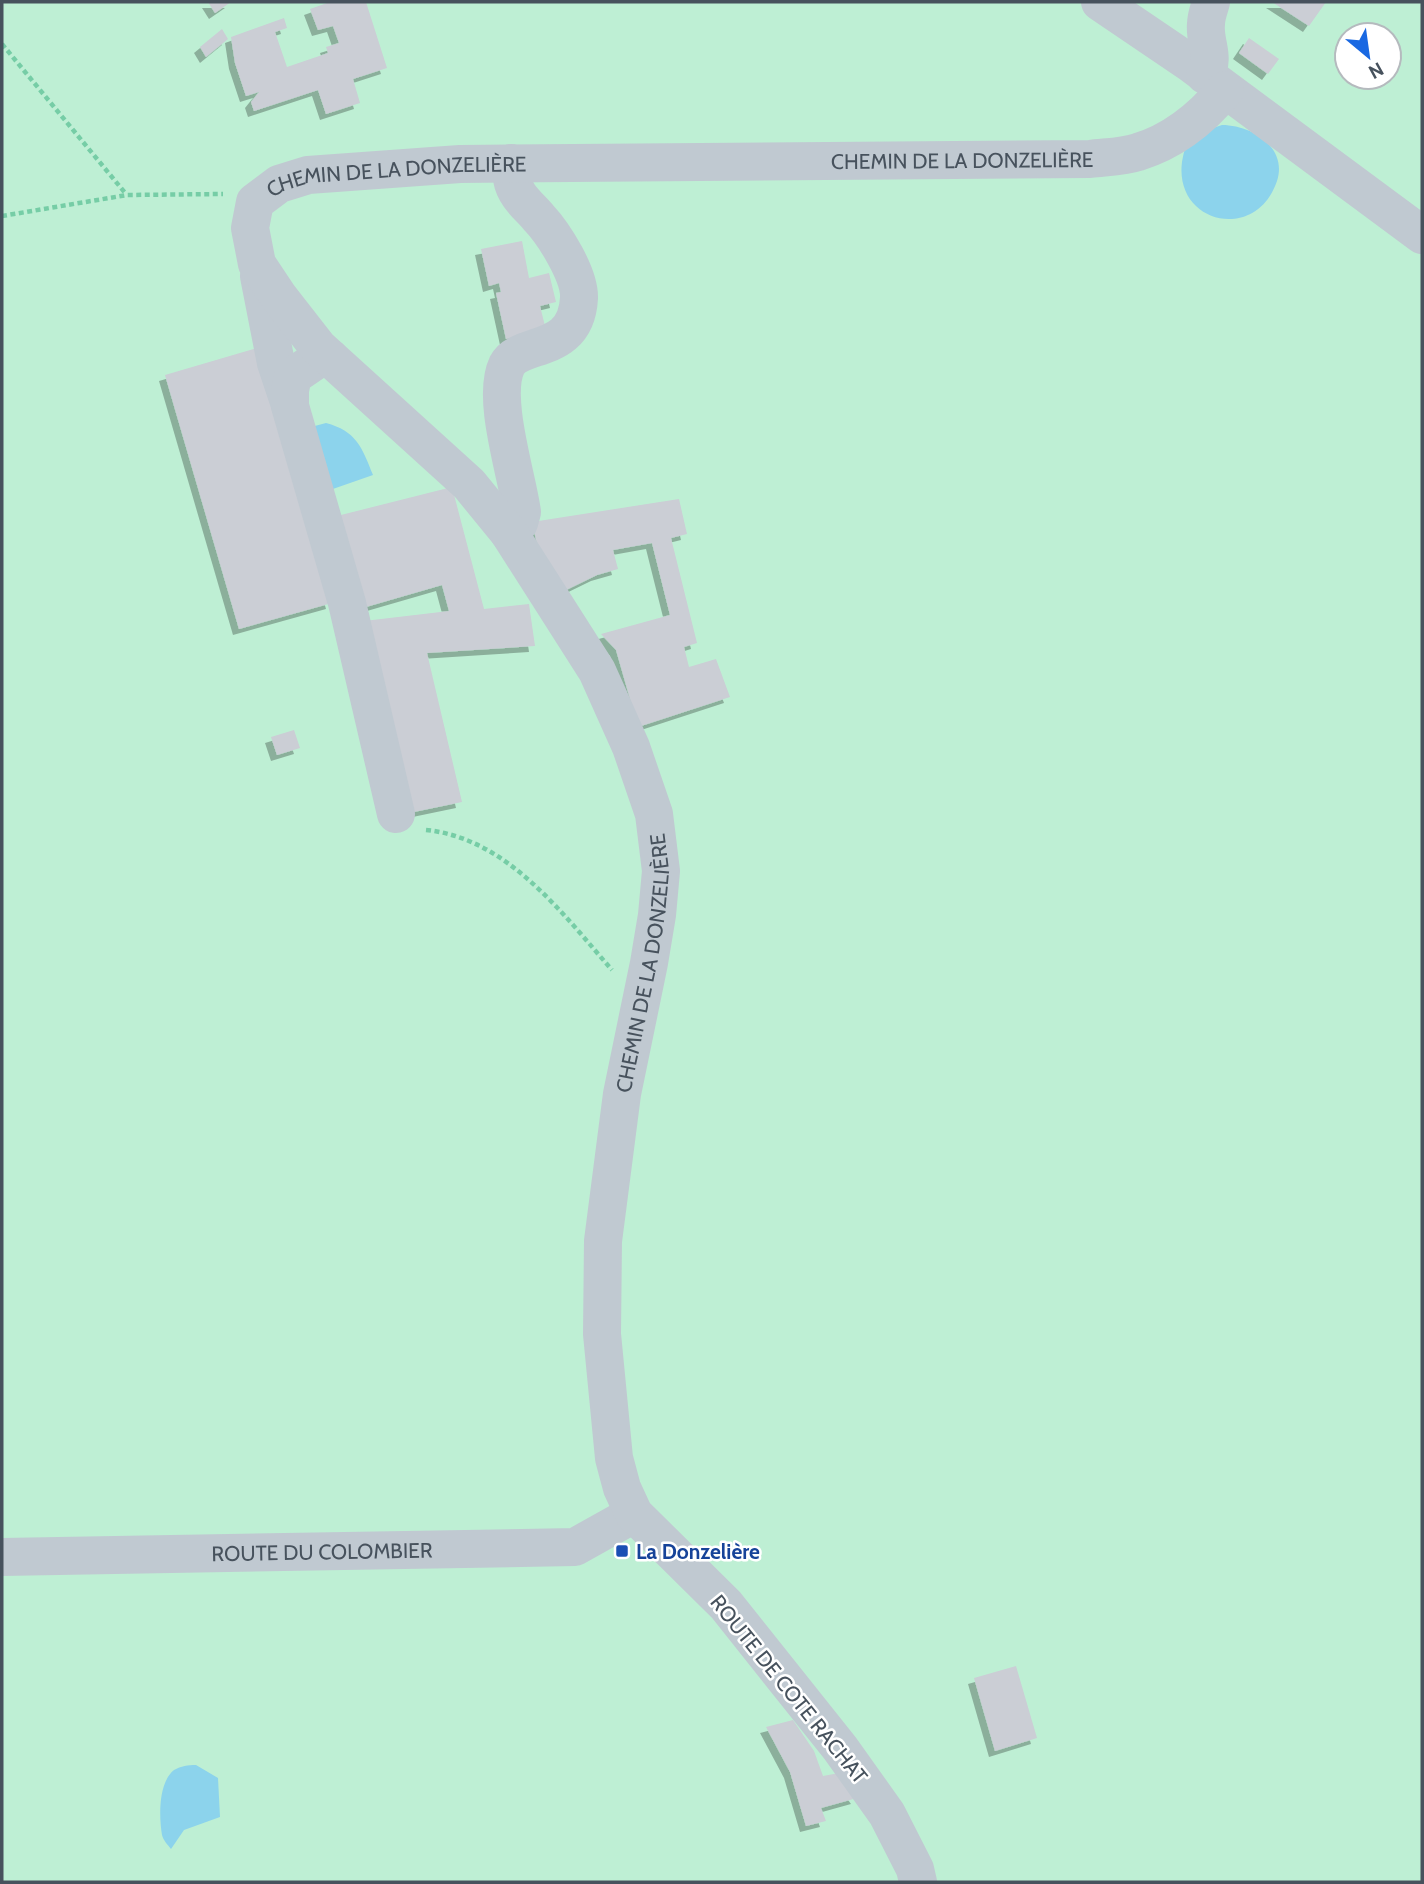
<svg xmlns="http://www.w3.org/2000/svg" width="1424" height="1884" font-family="Cabin,sans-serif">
<defs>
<filter id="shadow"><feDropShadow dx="-6" dy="6" stdDeviation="0" flood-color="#0004"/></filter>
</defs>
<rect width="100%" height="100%" fill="#f2f0ef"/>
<path fill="#beefd4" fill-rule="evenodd" d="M2,2H1422V1882H2ZM1347,35H1389V77H1347Z"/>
<g fill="#8cd3ec">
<path d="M1222,125C1251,125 1288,147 1277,181C1256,243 1174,224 1182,162C1183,156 1185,146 1188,141C1195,133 1213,128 1222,125Z"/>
<path d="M326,423C356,431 362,447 373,475L330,490L311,427Z"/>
<path d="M196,1765L218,1778L220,1817L184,1830L171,1849C168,1845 163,1840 162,1835C159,1817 158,1783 174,1770C181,1766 188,1765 196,1765Z"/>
</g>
<g fill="#cbced5" filter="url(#shadow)">
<polygon points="208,2 231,2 215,13"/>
<polygon points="330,2 366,2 387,68 353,79 360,103 326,114 318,90 254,111 251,102 259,92 246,96 235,63 231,37 284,18 287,28 275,32 287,67 328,53 326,47 339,43 333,26 318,30 310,9"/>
<polygon points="1272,2 1326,2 1309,26"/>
<polygon points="222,29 228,39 206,57 200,47"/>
<polygon points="1249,38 1279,59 1268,74 1239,53"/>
<polygon points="522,241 529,278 549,273 556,302 540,306 546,330 506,339 496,293 501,292 499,283 489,286 481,249"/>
<polygon points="257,348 332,603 239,629 165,375"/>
<polygon points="452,487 484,609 529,604 535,646 427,653 462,802 409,813 364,621 449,611 442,585 366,607 337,516"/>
<polygon points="679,499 687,534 671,538 697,643 684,647 689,667 716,659 730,697 638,727 616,650 601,634 670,615 652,543 613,550 618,569 597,575 560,593 541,562 532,522"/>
<polygon points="294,730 300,748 277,755 271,737"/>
<polygon points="1016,1666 1037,1738 995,1751 974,1678"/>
<polygon points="793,1720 814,1751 823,1776 839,1773 857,1798 821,1808 826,1821 806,1826 790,1772 766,1727"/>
</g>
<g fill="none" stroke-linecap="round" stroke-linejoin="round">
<g stroke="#76cda6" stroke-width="4.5" stroke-dasharray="5 3.5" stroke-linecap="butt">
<polyline points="2,44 126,194"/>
<polyline points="2,216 127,195 223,194"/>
<path d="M426,830C507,838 562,913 612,970"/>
</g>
<g stroke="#c0c9d1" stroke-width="38">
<polyline points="1100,2 1190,63 1422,235"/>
<path d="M1205,75C1216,57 1204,43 1206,24C1206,17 1209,9 1211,2"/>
<polyline points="259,276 276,363 290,405"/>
<polyline points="330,358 318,359 293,376 290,390 290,406 347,603 396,814"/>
<path d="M509,533L519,523L522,512C517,475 491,398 507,365C520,340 576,356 579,298C580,275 554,234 539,218C529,206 515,196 512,179C511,174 511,168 511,163"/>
<path id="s1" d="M2,1557L575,1547L634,1514"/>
<path id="s2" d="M918,1882L915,1869L887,1814L840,1748L726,1605L634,1514L622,1488L614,1458L602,1334L603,1241L622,1094L649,963L657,915L661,871L654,814L631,747L597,671L509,533L469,484L318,347L279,297L257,264L250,228L255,202L279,184L308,175L460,164L1090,159C1105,157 1123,157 1138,152C1174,141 1202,118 1225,90"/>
</g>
</g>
<rect fill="#1a4fb4" stroke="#fff" stroke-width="2.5" x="615" y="1544" width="14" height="14" rx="3.5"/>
<g text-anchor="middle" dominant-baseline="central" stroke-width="5" stroke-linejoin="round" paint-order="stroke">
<g font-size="21" fill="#47525d" stroke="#fff">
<text stroke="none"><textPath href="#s2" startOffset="2644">CHEMIN DE LA DONZELIÈRE</textPath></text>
<text stroke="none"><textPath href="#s2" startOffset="2077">CHEMIN DE LA DONZELIÈRE</textPath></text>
<text stroke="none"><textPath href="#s2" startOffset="1027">CHEMIN DE LA DONZELIÈRE</textPath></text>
<text stroke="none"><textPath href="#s1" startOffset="320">ROUTE DU COLOMBIER</textPath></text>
<text transform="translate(789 1689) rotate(51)">ROUTE DE COTE RACHAT</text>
</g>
<g font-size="21" font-weight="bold" fill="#164399" stroke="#fff" text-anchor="start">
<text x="636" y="1551">La Donzelière</text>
</g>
</g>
<rect width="1424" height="1884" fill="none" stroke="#47525d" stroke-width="7"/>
<g transform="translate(1368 56) rotate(151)"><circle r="33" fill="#ffffff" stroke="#b5babe" stroke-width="2"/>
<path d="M0-5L12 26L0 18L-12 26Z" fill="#1968e2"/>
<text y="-10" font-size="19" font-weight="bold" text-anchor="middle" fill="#47525d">N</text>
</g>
</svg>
